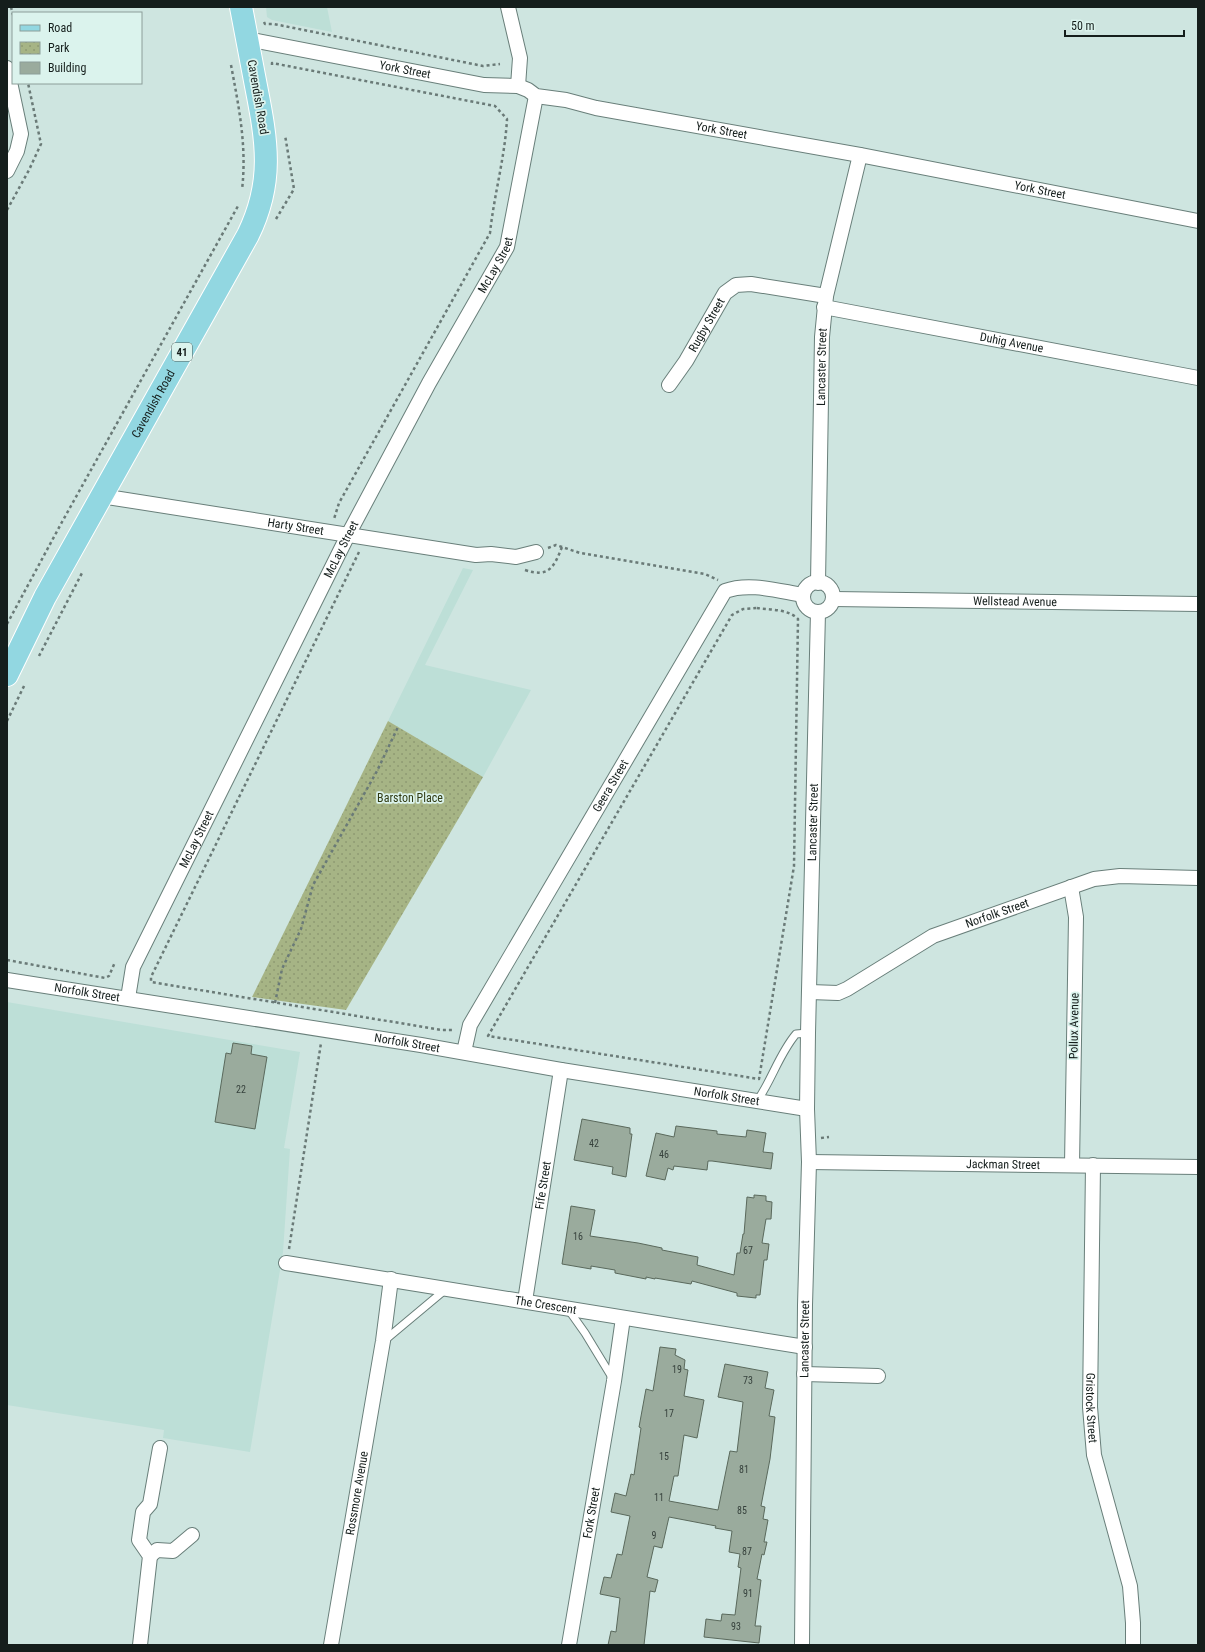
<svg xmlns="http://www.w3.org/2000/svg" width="1205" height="1652" font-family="'Roboto Condensed',sans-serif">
<defs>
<pattern id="park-dots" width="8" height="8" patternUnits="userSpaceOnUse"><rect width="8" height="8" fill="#a6b485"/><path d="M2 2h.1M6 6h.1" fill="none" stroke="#8e9a72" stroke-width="1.8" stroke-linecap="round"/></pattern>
</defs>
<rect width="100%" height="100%" fill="#cee5e0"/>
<g fill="#bddfd7">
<polygon points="266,7 327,7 332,32 272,20 267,17"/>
<polygon points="463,568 473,570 425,665 531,690 483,777 388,721"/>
<polygon points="7,1002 300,1052 284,1148 290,1149 283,1252 250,1452 163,1438 164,1430 7,1405"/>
</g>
<polygon fill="url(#park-dots)" points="388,721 483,777 346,1010 252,997"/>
<g fill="#9aab9d" stroke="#5a695c">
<polygon points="233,1043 252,1046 251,1054 267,1057 255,1129 215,1122 226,1053 231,1054"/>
<polygon points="582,1119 630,1128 630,1134 632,1134 626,1177 612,1174 613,1167 574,1160"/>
<polygon points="676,1126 717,1131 717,1134 746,1137 747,1130 766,1133 763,1152 773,1153 771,1169 712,1161 708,1161 707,1170 674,1166 673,1170 668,1168 665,1180 646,1176 656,1133 674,1137"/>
<polygon points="754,1195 766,1196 766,1201 772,1202 771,1219 766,1219 762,1243 769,1244 767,1260 764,1260 760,1295 756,1295 756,1298 737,1296 737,1293 692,1281 691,1284 655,1278 655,1279 646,1277 646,1279 615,1273 615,1270 591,1266 591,1269 562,1264 571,1206 595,1210 590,1236 638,1243 662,1248 662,1250 698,1257 697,1265 734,1275 737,1253 740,1253 743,1234 744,1234 747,1197 754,1198"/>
<polygon points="660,1347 676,1349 675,1355 685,1360 684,1369 688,1370 684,1396 704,1400 697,1438 684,1435 678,1476 674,1476 669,1501 718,1510 730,1451 737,1452 743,1402 718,1397 725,1364 768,1372 765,1388 774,1390 769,1416 775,1417 770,1459 761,1506 765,1507 763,1519 768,1520 764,1542 767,1542 764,1555 762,1554 757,1579 761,1580 755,1626 761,1626 759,1643 704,1637 706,1619 721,1621 722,1614 735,1615 741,1568 738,1567 740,1554 729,1552 732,1531 715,1528 716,1526 669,1517 662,1548 654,1546 647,1577 658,1580 655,1592 650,1591 644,1645 608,1645 611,1631 616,1632 620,1598 600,1594 604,1577 611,1578 617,1554 622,1555 630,1516 611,1512 615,1493 626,1496 631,1474 634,1475 641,1428 639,1427 646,1389 653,1391"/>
</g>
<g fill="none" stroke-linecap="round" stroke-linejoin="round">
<defs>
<g id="service">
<path d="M757,1101C772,1080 779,1054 796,1034L808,1033"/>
<polyline points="568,1309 585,1333 613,1379"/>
<polyline points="385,1340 446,1289"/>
</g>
<g id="minor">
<polyline points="508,7 520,58 518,86"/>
<path id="s1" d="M247,39L484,85L518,86L528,90L536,96L566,100L596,108L860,155L1198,221"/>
<polyline points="7,68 21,134 17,151 7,171"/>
<path id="s2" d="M824,307L1198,378"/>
<path id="s3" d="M669,385L686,361L725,293L736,285L751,284L826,296"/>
<path id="s4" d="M101,496L476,555L491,554L516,557L536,552"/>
<circle cx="818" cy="597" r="15"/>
<path id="s5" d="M818,583L822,337L826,296L860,155"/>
<path id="s6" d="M833,599L1198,604"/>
<polyline points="1071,887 1076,917 1072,1165"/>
<path id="s7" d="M7,980L421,1045L561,1070L807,1109"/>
<path id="s8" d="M810,992L838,993L847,989L933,936L1094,879L1120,876L1198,878"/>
<path id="s9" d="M128,998L133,967L348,535L429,383L507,247L536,96"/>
<path id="s10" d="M464,1052L470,1025L725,591C749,582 778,591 803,595"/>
<path id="s11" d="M809,1162L1198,1167"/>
<path id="s12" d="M1093,1165L1090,1407L1094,1455L1130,1586L1133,1623V1645"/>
<path id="s13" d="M286,1263L805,1347"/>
<path id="s14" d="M525,1301L561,1070"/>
<polyline points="804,1374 878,1376"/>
<polyline points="150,1556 157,1550 173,1551 192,1535"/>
<polyline points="140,1645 150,1556 139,1540 143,1512 150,1504 160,1448"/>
<path id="s15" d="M331,1645L383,1341L391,1279"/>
<path id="s16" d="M569,1645L614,1381L623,1318"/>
<path id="s17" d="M802,1645L805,1305L809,1162L807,1109L808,1033L818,612"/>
</g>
<g id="primary">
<path id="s18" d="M7,675L45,597L248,235C274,182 267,142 256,86C251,59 246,33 241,7"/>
</g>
</defs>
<use href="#service" stroke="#697f7a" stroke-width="9"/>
<use href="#minor" stroke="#697f7a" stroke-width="16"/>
<use href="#primary" stroke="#fff" stroke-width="24"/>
<g stroke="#6a7a77" stroke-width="2.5" stroke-dasharray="3 3" stroke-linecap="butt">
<polyline points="11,7 13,15"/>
<polyline points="264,22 265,24 274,24 483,66 500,64"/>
<path d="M231,65C239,108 247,146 242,190"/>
<path d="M272,65V63L495,106L507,119C505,157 494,195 490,233L339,503L334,519"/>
<polyline points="7,210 29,170 41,144 28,83"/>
<polyline points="276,219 294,189 285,135"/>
<polyline points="548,548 556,545 580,553 705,574 718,580"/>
<polyline points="359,552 151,977 151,982 442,1030 452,1030"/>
<path d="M525,570C549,578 554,567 562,547"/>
<path d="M757,608C771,610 788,609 798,619L794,866L759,1079L488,1036L732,615L743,609Z"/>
<polyline points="7,624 62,522 238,206"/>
<polyline points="39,656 82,573"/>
<polyline points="7,721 25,684"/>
<polyline points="7,960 105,978 109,976 115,962"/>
<polyline points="275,1003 282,969 301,929 313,885 377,771 398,727"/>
<polyline points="821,1138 829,1137"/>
<polyline points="289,1249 321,1043"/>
</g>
<use href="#service" stroke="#fff" stroke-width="7"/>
<use href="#minor" stroke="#fff" stroke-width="14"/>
<use href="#primary" stroke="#92d7e1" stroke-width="22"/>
</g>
<g text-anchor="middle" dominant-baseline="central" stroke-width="3.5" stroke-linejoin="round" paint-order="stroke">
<g font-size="10" fill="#36413c">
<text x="241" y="1089">22</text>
<text x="594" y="1143">42</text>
<text x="664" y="1154">46</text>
<text x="578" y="1236">16</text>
<text x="748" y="1250">67</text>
<text x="677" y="1369">19</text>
<text x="748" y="1380">73</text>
<text x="669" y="1413">17</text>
<text x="664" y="1456">15</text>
<text x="744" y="1469">81</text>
<text x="659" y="1497">11</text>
<text x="742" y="1510">85</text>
<text x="654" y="1535">9</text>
<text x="747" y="1551">87</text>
<text x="748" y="1593">91</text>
<text x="736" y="1626">93</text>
</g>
<rect fill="#dbf3ed" stroke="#505e5b" stroke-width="1" x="172" y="343" width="20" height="18" rx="3"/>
<g font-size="11" font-weight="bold" fill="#151e1c">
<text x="182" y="352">41</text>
</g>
<g font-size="12" fill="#151e1c" stroke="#dbf3ed">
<text stroke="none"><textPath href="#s1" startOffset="161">York Street</textPath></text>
<text transform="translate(258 97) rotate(80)">Cavendish Road</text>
<text stroke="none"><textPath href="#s1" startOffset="485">York Street</textPath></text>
<text stroke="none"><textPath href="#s1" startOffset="809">York Street</textPath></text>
<text stroke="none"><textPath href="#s9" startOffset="822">McLay Street</textPath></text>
<text stroke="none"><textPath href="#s3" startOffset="71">Rugby Street</textPath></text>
<text stroke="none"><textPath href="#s2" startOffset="191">Duhig Avenue</textPath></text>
<text stroke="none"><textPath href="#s5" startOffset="216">Lancaster Street</textPath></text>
<text stroke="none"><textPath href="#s18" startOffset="308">Cavendish Road</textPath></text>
<text stroke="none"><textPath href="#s4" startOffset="197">Harty Street</textPath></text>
<text stroke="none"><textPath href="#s9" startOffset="498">McLay Street</textPath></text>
<text stroke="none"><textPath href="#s6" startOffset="182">Wellstead Avenue</textPath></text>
<text stroke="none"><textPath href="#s10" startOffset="305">Geera Street</textPath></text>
<text stroke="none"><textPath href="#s17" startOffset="823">Lancaster Street</textPath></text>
<text stroke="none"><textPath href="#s9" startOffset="174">McLay Street</textPath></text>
<text stroke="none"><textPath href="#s8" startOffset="207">Norfolk Street</textPath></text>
<text stroke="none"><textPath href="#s7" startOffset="81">Norfolk Street</textPath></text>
<text transform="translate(1074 1026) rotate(-89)">Pollux Avenue</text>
<text stroke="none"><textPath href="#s7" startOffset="405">Norfolk Street</textPath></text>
<text stroke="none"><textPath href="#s7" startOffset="729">Norfolk Street</textPath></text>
<text stroke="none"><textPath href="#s11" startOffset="194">Jackman Street</textPath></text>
<text stroke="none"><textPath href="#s14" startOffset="117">Fife Street</textPath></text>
<text stroke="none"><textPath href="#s13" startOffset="263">The Crescent</textPath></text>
<text stroke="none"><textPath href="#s17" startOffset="306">Lancaster Street</textPath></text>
<text stroke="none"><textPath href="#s12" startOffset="243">Gristock Street</textPath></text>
<text stroke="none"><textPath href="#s15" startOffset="154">Rossmore Avenue</textPath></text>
<text stroke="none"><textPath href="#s16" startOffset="134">Fork Street</textPath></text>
</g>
<g font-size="12" fill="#303a12" stroke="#dbf3ed">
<text x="410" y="798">Barston Place</text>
</g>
</g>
<rect width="1205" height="1652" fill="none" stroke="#151e1c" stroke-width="16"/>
<rect x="12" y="12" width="130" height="72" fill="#dbf3ed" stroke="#8c9e99"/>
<rect x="20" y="25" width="20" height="6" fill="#92d7e1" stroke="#8c9e99"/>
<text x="48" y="32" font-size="12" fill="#151e1c">Road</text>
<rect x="20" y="42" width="20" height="12" fill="url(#park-dots)" stroke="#8c9e99"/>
<text x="48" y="52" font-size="12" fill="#151e1c">Park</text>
<rect x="20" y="62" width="20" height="12" fill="#9aab9d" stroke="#8c9e99"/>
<text x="48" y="72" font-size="12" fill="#151e1c">Building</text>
<path d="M1065 30v6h119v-6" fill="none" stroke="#151e1c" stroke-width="2"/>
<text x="1071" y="30" font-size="12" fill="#151e1c" stroke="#dbf3ed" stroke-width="3" paint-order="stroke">50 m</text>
</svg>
